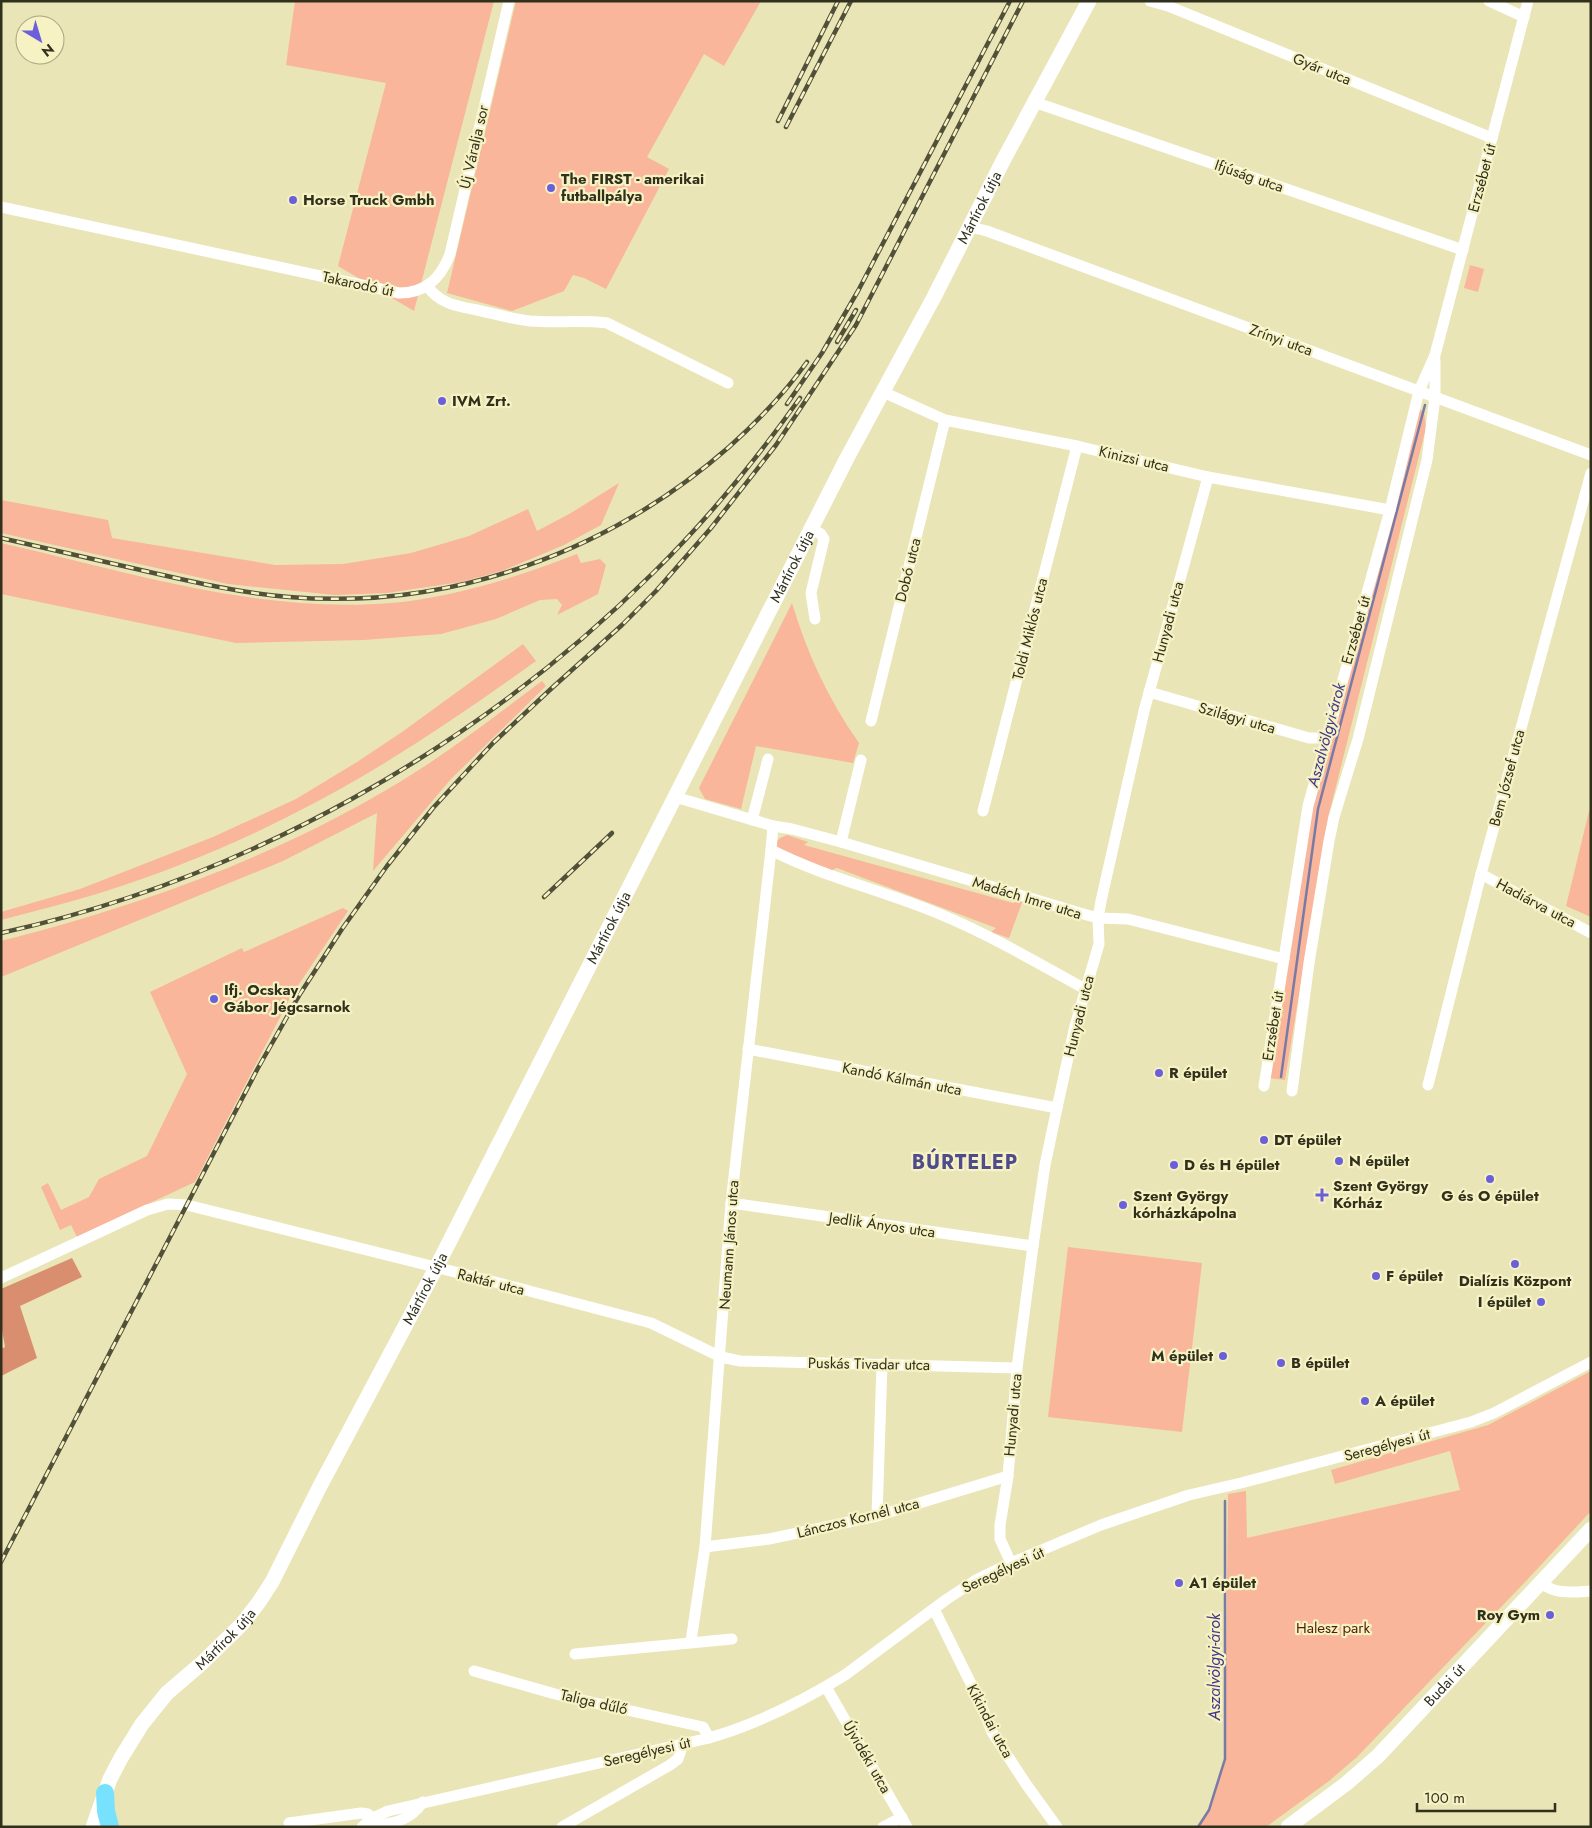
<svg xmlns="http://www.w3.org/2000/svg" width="1592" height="1828" font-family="Jost,sans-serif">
<rect width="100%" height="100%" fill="#e9e5b6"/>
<g fill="#f9b69a">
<polygon points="295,1 494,1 414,311 338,266 386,83 286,65"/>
<polygon points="516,1 761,1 724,66 704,54 647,157 669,169 606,289 584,278 573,275 564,291 512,311 447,293"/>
<polygon points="1470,265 1484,269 1478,292 1464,288"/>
<polygon points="1416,408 1424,412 1426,428 1328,818 1285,1080 1268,1078 1306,817"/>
<polygon points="619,483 601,525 564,545 502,571 461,582 387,593 335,595 228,584 1,533 1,500 108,520 112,538 275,565 343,564 411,553 469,536 528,509 537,531 571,513"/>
<path d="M1,543C129,572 259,614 391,603C456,597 517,577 577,554L581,563L600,559L606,565L598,594L557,615L562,605L557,599L540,600L496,619L441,634L364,640L236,643L1,594Z"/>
<path d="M792,603C807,653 828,699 859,743L853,763L756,746L741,809L705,799L699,788Z"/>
<path d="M523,644L536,661C458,717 379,771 293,814C231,846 166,872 100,893C67,903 34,911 1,920V912L80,889L213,837L296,799L357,762L402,732Z"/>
<path d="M542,681L546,686L451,779L373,871L377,813L283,861L1,977V941C142,905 279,856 403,780C452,750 496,715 542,681Z"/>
<polygon points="1591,803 1589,811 1591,812 1591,917 1566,906"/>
<polygon points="787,835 808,842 804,845 1013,903 1023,900 1009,938 991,932 996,928 837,868 829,871 780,857 774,844 780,838"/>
<polygon points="343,908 348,911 291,996 195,1182 77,1237 71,1225 60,1230 41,1187 48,1183 61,1210 89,1197 99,1179 147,1156 187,1074 150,992 242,948 244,952"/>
<polygon points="1068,1247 1202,1263 1182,1432 1048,1417"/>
<polygon points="1591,1371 1591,1511 1526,1581 1357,1757 1329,1781 1266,1827 1198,1827 1209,1810 1225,1759 1228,1494 1246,1491 1247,1538 1460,1490 1450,1451 1335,1484 1331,1470 1488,1425"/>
</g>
<polygon fill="#d88e6f" points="72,1258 82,1277 20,1306 37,1358 1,1376 1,1349 5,1347 1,1324 1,1289"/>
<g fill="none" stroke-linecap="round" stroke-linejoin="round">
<g stroke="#7a7aa6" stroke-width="2.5">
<polyline points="1281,1077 1318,809 1425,405"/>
<polyline points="1198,1827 1209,1810 1225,1759 1225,1501"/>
</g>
<g stroke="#fff" stroke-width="11">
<polyline points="1150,1 1168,6 1492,138"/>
<polyline points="1489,1 1524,17"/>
<polyline points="1034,102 1463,250"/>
<path d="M1,207L399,293C426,293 441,278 450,254L509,1"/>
<polyline points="970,227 987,231 1591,455"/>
<path d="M427,286C440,304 457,306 477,310C495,314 512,319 530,321C556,323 582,320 607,323L728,383"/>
<polyline points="883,392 945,420 1077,446 1208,477 1390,510"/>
<polyline points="811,529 821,534 824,539 811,593 815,619"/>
<polyline points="1149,692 1309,738 1326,738"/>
<polyline points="871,721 945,420"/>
<polyline points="675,797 773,826 792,829 841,842 1087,915 1098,918 1128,919 1284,959"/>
<polyline points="983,811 1077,446"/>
<polyline points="752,820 768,759"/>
<path d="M773,826L771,850C826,878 886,891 942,915C992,936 1038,963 1085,989"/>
<polyline points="841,842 861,760"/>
<polyline points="1481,874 1591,933"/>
<polyline points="748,1049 1057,1108"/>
<polyline points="1428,1085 1481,874 1591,473"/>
<polyline points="1264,1086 1308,806 1390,510 1419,391 1435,355 1528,1"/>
<polyline points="1292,1091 1309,963 1329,841 1334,817 1358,739 1427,460 1435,397 1435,360"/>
<polyline points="731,1203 1033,1246"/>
<polyline points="1,1278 147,1210 168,1204 187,1205 495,1282 651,1323 721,1357 740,1361 1017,1368"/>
<polyline points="877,1516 882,1364"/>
<polyline points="705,1547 769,1539 877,1516 1008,1476"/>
<polyline points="1011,1563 1000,1539 1000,1525 1008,1476 1017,1368 1033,1246 1045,1165 1057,1108 1075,1026 1099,944 1098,918 1101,901 1144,711 1208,477"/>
<path d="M1541,1583C1556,1595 1573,1592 1591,1591"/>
<polyline points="934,1609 979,1700 992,1732 1026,1784 1057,1827"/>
<polyline points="691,1641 705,1547 731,1203 771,850"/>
<polyline points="575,1654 732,1639"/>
<polyline points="474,1671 555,1694 703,1727 709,1738"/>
<polyline points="826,1687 907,1827"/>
<polyline points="289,1823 361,1813 368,1814 373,1818"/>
<path d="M362,1827L373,1818L388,1811L709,1738C757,1724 803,1701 845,1675L947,1599L976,1580L1011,1563L1101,1525L1189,1495L1241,1483L1471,1422L1494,1413L1591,1362"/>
<path d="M363,1827C388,1824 408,1824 423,1802"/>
<polyline points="562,1827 670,1765 678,1759 683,1744"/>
<polyline points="883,1827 902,1817"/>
</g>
<g stroke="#fff" stroke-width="15">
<path id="s1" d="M93,1827L110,1779L121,1758L142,1724L167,1693L202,1663L242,1624L259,1602L272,1582L319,1488L436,1268L847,458L934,297L1004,159L1089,1"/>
<path id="s2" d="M1288,1827L1347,1783L1378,1756L1591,1529"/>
</g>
<polyline stroke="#78e2fe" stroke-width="18" points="105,1793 106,1811 110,1827"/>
<defs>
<g id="rail">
<polyline points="778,121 838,1"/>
<polyline points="786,127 851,1"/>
<polyline points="837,342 856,310"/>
<polyline points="787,404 822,353 858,291 1010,1"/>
<path d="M1,538C49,549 97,560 145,571C193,582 240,593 289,597C450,610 608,553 729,447C758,421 784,394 807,362"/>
<polyline points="544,897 612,833"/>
<path d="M1,933C246,879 477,748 654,572C708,519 756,460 800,398"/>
<polyline points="1,1562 258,1068 300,994 342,929 387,866 433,808 493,743 553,687 622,625 656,591 711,528 776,445 856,325 1023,1"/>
</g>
</defs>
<use href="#rail" stroke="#515038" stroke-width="4.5"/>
<use href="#rail" stroke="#f7f2c3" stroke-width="2.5" stroke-dasharray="8" stroke-linecap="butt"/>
</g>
<g fill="#6b60da" stroke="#f7f2c3" stroke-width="2">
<circle cx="551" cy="188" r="5"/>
<circle cx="293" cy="200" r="5"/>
<circle cx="442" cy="401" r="5"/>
<circle cx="214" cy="999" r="5"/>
<circle cx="1159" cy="1073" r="5"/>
<circle cx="1264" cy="1140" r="5"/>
<circle cx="1339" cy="1161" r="5"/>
<circle cx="1174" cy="1165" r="5"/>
<circle cx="1490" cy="1179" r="5"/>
<path d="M1319.5 1187.5h5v5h5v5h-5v5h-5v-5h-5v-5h5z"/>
<circle cx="1123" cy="1205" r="5"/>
<circle cx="1515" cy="1264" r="5"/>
<circle cx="1376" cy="1276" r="5"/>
<circle cx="1541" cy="1302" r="5"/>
<circle cx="1223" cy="1356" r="5"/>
<circle cx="1281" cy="1363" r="5"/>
<circle cx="1365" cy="1401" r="5"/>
<circle cx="1179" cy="1583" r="5"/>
<circle cx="1550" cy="1615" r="5"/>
</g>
<g text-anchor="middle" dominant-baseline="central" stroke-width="4.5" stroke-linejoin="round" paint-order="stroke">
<g font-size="15" fill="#31301d" stroke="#f7f2c3">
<text transform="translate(1322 69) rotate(22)">Gyár utca</text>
<text transform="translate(474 147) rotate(-77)">Új Váralja sor</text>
<text transform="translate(1249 176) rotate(19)">Ifjúság utca</text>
<text transform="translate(1482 178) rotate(-75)">Erzsébet út</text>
<text stroke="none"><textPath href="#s1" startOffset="1854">Mártírok útja</textPath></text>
<text transform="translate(358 284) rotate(12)">Takarodó út</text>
<text transform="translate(1281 340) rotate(20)">Zrínyi utca</text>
<text transform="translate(1134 459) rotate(13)">Kinizsi utca</text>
<text stroke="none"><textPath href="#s1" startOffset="1449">Mártírok útja</textPath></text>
<text transform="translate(908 570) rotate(-76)">Dobó utca</text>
<text transform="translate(1168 622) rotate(-75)">Hunyadi utca</text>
<text transform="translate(1030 629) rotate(-76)">Toldi Miklós utca</text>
<text transform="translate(1356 630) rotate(-74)">Erzsébet út</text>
<text transform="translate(1237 718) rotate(16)">Szilágyi utca</text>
<text transform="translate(1507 778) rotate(-75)">Bem József utca</text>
<text transform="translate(1027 898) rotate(17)">Madách Imre utca</text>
<text transform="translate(1536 903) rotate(28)">Hadiárva utca</text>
<text stroke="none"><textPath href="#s1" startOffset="1044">Mártírok útja</textPath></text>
<text transform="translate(1079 1016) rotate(-76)">Hunyadi utca</text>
<text transform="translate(1273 1026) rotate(-81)">Erzsébet út</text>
<text transform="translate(902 1079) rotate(11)">Kandó Kálmán utca</text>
<text transform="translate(882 1225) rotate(8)">Jedlik Ányos utca</text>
<text transform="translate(729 1245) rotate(-86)">Neumann János utca</text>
<text transform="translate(491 1282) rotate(14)">Raktár utca</text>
<text stroke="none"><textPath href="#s1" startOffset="639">Mártírok útja</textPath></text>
<text transform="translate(869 1364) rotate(1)">Puskás Tivadar utca</text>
<text transform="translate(1013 1415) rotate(-85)">Hunyadi utca</text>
<text transform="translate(1387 1445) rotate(-15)">Seregélyesi út</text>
<text transform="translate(858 1518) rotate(-14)">Lánczos Kornél utca</text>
<text transform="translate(1003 1570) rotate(-25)">Seregélyesi út</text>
<text stroke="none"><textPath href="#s1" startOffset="234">Mártírok útja</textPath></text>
<text stroke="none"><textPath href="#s2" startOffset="212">Budai út</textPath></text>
<text transform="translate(594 1702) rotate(13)">Taliga dűlő</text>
<text transform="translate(990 1721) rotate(62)">Kikindai utca</text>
<text transform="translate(647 1752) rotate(-13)">Seregélyesi út</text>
<text transform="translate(867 1757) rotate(60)">Újvidéki utca</text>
</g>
<g font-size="15" font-weight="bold" fill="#31301d" stroke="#f7f2c3" text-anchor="start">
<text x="561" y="179">The FIRST - amerikai<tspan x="561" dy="17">futballpálya</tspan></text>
<text x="303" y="200">Horse Truck Gmbh</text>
<text x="452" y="401">IVM Zrt.</text>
<text x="224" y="990">Ifj. Ocskay<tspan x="224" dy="17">Gábor Jégcsarnok</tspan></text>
<text x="1169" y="1073">R épület</text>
<text x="1274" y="1140">DT épület</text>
<text x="1349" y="1161">N épület</text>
<text x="1184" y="1165">D és H épület</text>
<text x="1333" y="1186">Szent György<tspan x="1333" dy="17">Kórház</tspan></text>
<text x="1133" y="1196">Szent György<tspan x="1133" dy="17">kórházkápolna</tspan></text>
<text x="1490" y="1196" text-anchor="middle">G és O épület</text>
<text x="1386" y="1276">F épület</text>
<text x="1515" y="1281" text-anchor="middle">Dialízis Központ</text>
<text x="1531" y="1302" text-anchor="end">I épület</text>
<text x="1213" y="1356" text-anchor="end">M épület</text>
<text x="1291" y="1363">B épület</text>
<text x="1375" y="1401">A épület</text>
<text x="1189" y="1583">A1 épület</text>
<text x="1540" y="1615" text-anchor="end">Roy Gym</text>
</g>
<g font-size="15" fill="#4e1f08" stroke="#f7f2c3">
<text x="1333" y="1628">Halesz park</text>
</g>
<g font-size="16" font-style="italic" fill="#41388a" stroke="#f7f2c3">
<text transform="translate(1326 735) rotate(-75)">Aszalvölgyi-árok</text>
<text transform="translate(1214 1667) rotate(-90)">Aszalvölgyi-árok</text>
</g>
<g font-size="20" font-weight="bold" letter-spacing="1" fill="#4e4c8a" stroke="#f7f2c3">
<text x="965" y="1162">BÚRTELEP</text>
</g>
</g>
<rect width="1592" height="1828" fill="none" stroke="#31301d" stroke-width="5"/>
<g transform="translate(40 40) rotate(142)"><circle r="24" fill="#f7f2c3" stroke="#a8a481"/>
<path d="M0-4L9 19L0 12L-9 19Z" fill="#6b60da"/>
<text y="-8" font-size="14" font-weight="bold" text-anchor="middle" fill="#31301d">N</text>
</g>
<path d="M1417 1803v8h138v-8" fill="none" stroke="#31301d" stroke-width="2.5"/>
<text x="1424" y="1803" font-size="15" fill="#31301d" stroke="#f7f2c3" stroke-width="4" paint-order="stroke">100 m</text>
</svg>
